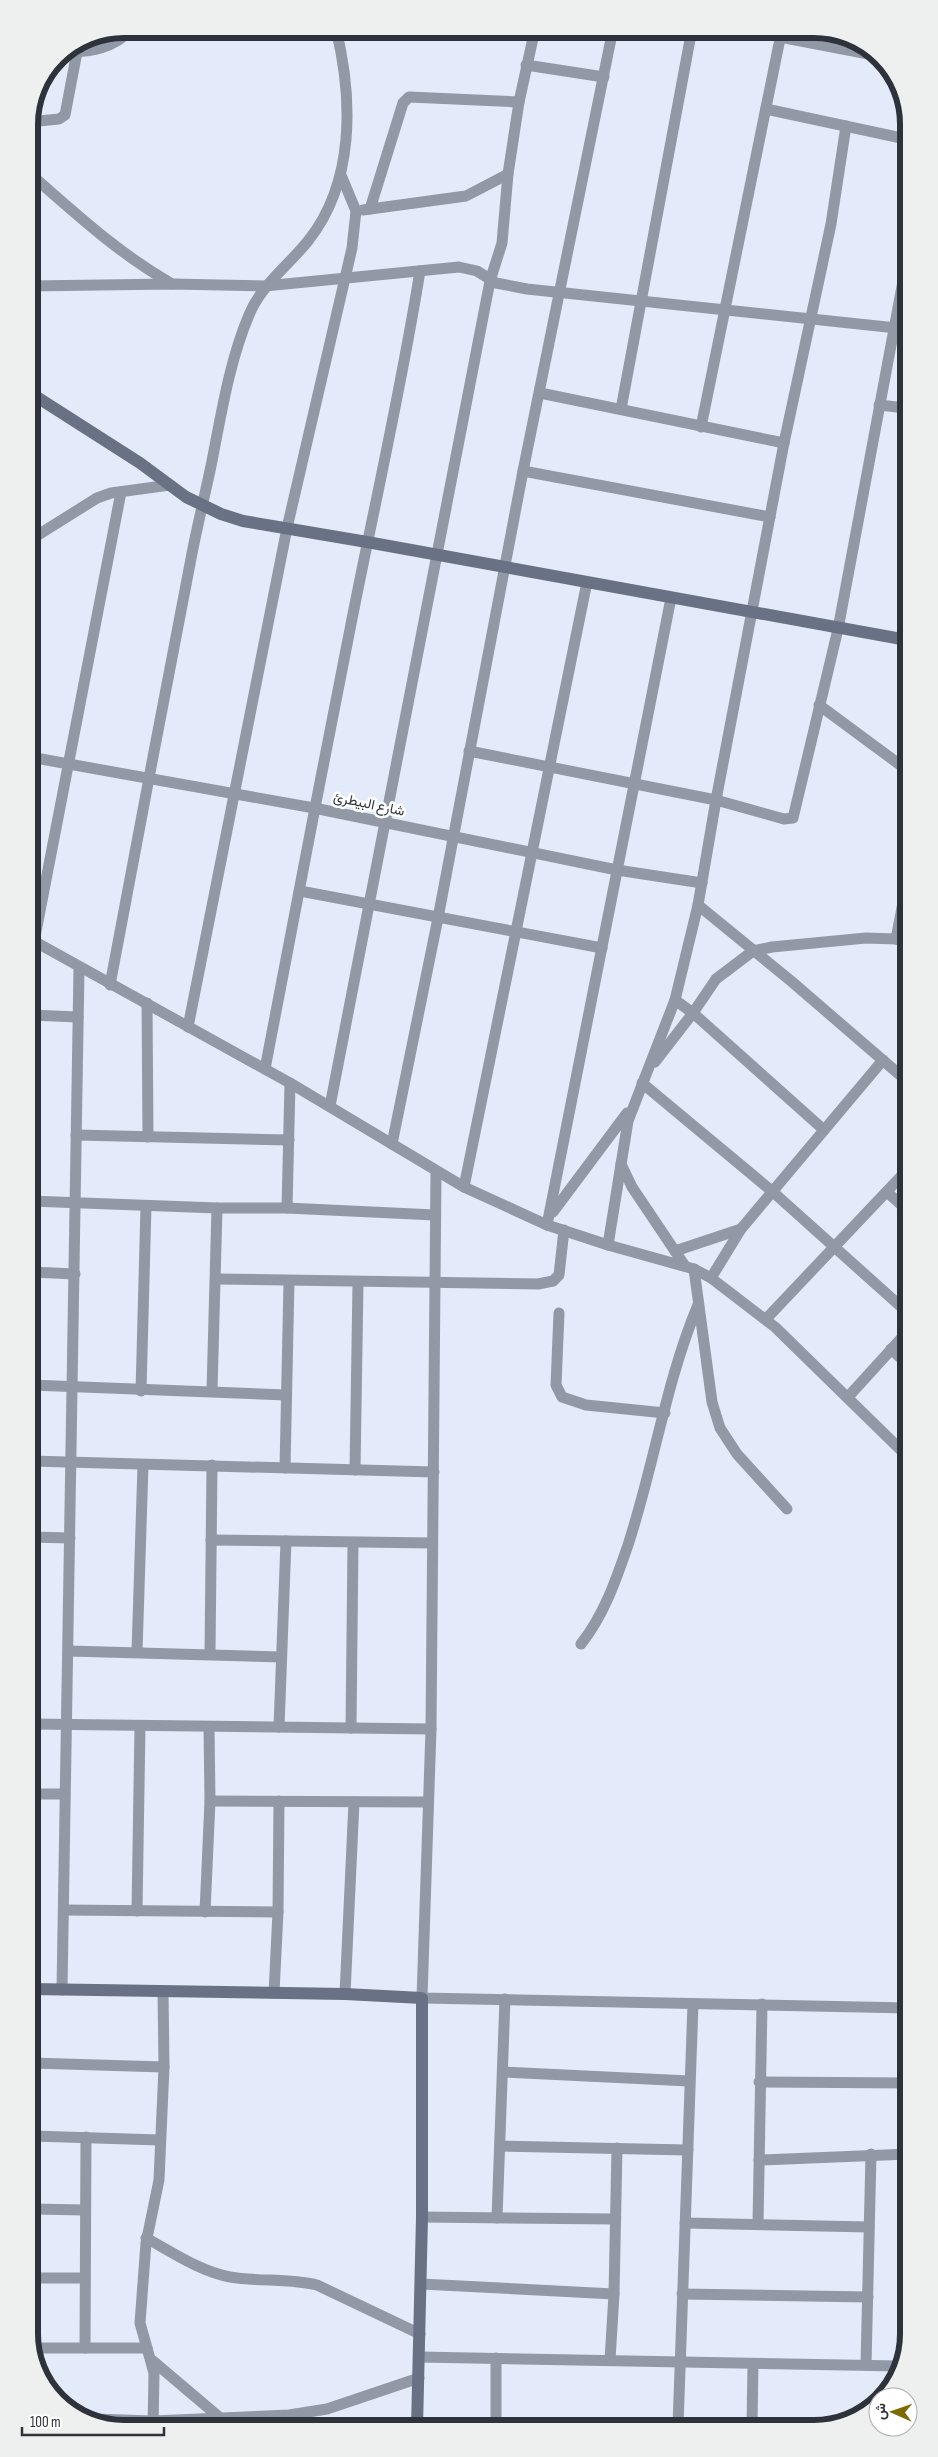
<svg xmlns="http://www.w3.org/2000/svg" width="938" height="2457" font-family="'Sofia Sans Condensed',Vazirmatn,sans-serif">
<rect width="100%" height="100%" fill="#e3ebfa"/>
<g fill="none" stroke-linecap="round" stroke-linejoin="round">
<g stroke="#9299a6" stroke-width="11">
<polyline points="780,37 879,56"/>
<path d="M65,51C90,54 115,47 132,29"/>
<polyline points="526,65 604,77"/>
<polyline points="766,109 906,139"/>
<polyline points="29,122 59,119 65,115 77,52"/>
<path d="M29,173C78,215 115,251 172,284"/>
<polyline points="370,209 403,103 409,97 519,102"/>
<polyline points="363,210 466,196 508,174"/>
<polyline points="29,286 172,284 265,286 459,267 477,271 496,283 527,289 906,329"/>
<polyline points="540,393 784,443"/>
<polyline points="879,405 906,408"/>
<polyline points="621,409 692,29"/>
<polyline points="701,427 782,29"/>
<polyline points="523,471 770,517"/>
<polyline points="30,540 97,498 111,493 170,485"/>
<polyline points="30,564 35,537"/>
<polyline points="819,705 907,770"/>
<polyline points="469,751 716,800 784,819 793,818 838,629 906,265"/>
<polyline points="30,757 314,808 617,870 702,883"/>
<polyline points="300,891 602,948"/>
<polyline points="698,905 791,981 907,1081"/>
<polyline points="30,939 290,1083 464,1187 547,1225 608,1245 694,1269 711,1278 775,1327 908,1457"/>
<polyline points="896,939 907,882"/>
<polyline points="34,942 121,492"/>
<path d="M110,985C136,845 163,704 190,564C196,531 204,499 211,466C221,416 229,362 249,315C261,285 288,266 308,241C355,182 353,99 336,29"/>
<polyline points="675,1000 693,1013 824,1130"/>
<polyline points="147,1003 148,1137"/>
<polyline points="30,1015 78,1017"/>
<polyline points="188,1027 287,528 352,248 356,211 341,175"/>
<polyline points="655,1062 693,1013 716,979 753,951 772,947 866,938 896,939 907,942"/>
<path d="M265,1069C294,921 321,772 351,624C374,507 401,390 420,271"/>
<polyline points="642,1083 773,1192 908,1313"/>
<polyline points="330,1106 490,281 502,243 508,174 519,102 535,29"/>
<polyline points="76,1135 289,1140"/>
<polyline points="392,1144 438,918 523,471 613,29"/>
<polyline points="621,1164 632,1187 685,1266"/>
<polyline points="436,1171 431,1729 422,1998 909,2008"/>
<polyline points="464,1187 587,582"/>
<polyline points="887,1192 908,1211"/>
<polyline points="30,1201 217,1208 287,1208 435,1215"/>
<polyline points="287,1208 290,1083"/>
<polyline points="553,1212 627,1113"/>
<polyline points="547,1225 671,598"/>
<polyline points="608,1245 628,1121 675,1000 698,905 716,800 784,443 831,224 846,126"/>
<polyline points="675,1251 741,1229"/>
<polyline points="694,1269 712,1402 720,1428 737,1454 787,1509"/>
<polyline points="31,1272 75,1274"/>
<polyline points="711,1278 741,1229 883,1060"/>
<polyline points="216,1279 538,1284 553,1281 559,1275 564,1230"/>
<polyline points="559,1313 556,1385 562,1397 586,1405 665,1413"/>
<polyline points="766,1319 908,1169"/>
<polyline points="891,1349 908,1365"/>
<polyline points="31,1385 286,1395"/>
<polyline points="141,1391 146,1206"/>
<polyline points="212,1391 217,1208"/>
<polyline points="848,1397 908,1331"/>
<polyline points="31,1461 434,1472"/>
<polyline points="285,1468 289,1281"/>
<polyline points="355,1470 358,1283"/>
<polyline points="31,1537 70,1538"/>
<polyline points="211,1540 432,1543"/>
<path d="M581,1644C604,1615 616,1580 628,1545C654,1466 666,1381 698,1305"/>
<polyline points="69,1651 281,1657"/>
<polyline points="137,1652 143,1465"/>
<polyline points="210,1654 212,1465"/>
<polyline points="31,1724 431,1729"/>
<polyline points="279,1727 286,1541"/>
<polyline points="351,1728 353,1543"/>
<polyline points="31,1794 64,1794"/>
<polyline points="210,1801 428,1802"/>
<polyline points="64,1910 278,1912"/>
<polyline points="137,1911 140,1726"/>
<polyline points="205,1912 210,1801 209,1727"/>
<polyline points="62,1990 79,968"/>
<polyline points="274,1993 278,1912 279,1801"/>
<polyline points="345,1994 354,1802"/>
<polyline points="32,2063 164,2067"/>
<polyline points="504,2072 689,2081"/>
<polyline points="759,2082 909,2083"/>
<polyline points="32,2136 160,2140"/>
<polyline points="500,2146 688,2150"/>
<polyline points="759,2160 909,2154"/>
<polyline points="32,2209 85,2210"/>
<polyline points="422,2217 615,2219"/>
<polyline points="497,2218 505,1999"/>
<polyline points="685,2223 869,2227"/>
<polyline points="758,2224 762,2004"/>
<path d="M146,2238C172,2252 201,2272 230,2277C259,2282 288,2278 317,2285L420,2334"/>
<polyline points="32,2278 85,2278"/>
<polyline points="421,2284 614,2294"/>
<polyline points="682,2294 868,2297"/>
<polyline points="32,2348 147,2348"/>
<polyline points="85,2348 86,2137"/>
<polyline points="419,2357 898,2366"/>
<polyline points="610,2360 614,2294 617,2148"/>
<polyline points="153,2361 232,2428"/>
<polyline points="866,2365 871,2154"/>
<polyline points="94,2419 153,2421 289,2415 327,2409 419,2378"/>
<polyline points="752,2425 753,2364"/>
<polyline points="496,2426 496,2358"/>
<polyline points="678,2426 693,2004"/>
<polyline points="153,2428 154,2373 140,2323 146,2243 159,2180 164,2067 163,1991"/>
</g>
<g stroke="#697285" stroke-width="12">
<polyline points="29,392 140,463 186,497 221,514 243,521 367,542 907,640"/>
<polyline points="32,1989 345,1994 422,1998 422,2217 417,2427"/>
</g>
</g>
<g text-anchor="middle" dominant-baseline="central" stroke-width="5" stroke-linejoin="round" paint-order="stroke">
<g font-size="14" fill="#2d323b" stroke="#fff">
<text transform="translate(369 804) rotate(12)">شارع البيطرئ</text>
</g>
</g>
<path d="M0 0H938V2457H0ZM124 38H814A86 86 0 0 1 900 124V2334A86 86 0 0 1 814 2420H124A86 86 0 0 1 38 2334V124A86 86 0 0 1 124 38Z" fill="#eeefef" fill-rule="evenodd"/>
<path fill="none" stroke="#2d323b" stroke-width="6" d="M124 38H814A86 86 0 0 1 900 124V2334A86 86 0 0 1 814 2420H124A86 86 0 0 1 38 2334V124A86 86 0 0 1 124 38Z"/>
<g transform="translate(893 2412) rotate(272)"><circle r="24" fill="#ffffff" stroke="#abadb1"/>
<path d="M0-4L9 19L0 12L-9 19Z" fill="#7d6a01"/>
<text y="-8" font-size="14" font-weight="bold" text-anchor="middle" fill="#2d323b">ش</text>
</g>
<path d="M22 2427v8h142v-8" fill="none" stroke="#2d323b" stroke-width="2.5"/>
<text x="30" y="2427" font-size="15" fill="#2d323b" stroke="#ffffff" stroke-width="4" paint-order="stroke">100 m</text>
</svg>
